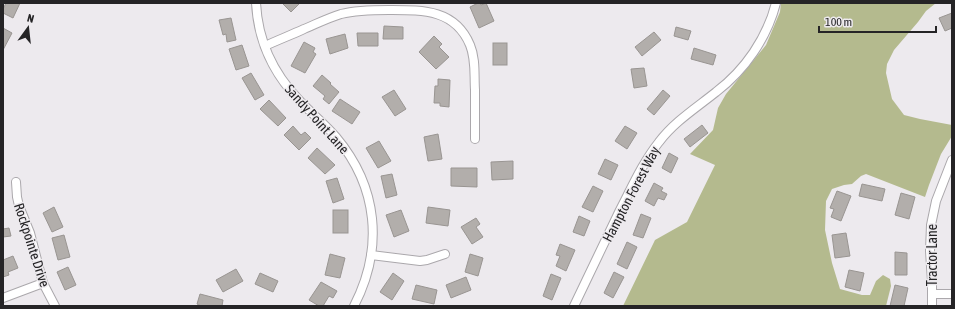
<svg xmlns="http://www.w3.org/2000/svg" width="955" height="309" font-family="'Asap Condensed',sans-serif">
<rect width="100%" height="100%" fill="#edeaee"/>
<polygon fill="#b4ba8e" points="781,3 936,3 926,11 918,22 894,50 887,64 886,73 892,99 904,115 920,119 952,125 952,136 941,154 929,185 925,197 866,174 861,176 852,184 844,185 832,189 826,201 825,230 832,263 840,289 862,295 870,295 876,281 883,275 890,279 891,286 886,306 623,306 655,240 687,222 715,165 690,154 713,130 718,108 726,94 766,45 780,12"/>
<g fill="#b2aeab" stroke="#999592">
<polygon points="6,3 20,3 13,18 3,13 3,9"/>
<polygon points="282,3 300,3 291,12"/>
<polygon points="478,3 480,3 481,5 486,3 494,21 479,28 470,7"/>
<polygon points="952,13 952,28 945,31 939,18"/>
<polygon points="231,18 236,40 227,42 226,34 223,35 219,20"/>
<polygon points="384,26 403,27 403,39 383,39"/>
<polygon points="676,27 691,31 688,40 674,36"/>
<polygon points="3,28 12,33 3,50"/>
<polygon points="654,32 661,40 642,56 635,47"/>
<polygon points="357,33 378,33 378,46 358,46"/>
<polygon points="345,34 348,48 330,54 326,39"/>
<polygon points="434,36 442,44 439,47 449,57 436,69 419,52"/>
<polygon points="304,42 315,48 313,52 316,54 305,73 291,66"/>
<rect x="493" y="43" width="14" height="22"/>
<polygon points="242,45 249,66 236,70 229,49"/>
<polygon points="694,48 716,55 713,65 691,59"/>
<polygon points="644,68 647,86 634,88 631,69"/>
<polygon points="251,73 264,95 255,100 242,78"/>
<polygon points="322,75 331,83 330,84 339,92 329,104 323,99 325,96 313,86"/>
<polygon points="438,79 450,80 449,107 440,106 440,103 434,103 435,86 438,86"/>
<polygon points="394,90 406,109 395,116 382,97"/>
<polygon points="663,90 670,96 654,115 647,109"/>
<polygon points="340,99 360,112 352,124 332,111"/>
<polygon points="269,100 286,118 278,126 260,109"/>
<polygon points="702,125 708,133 690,147 684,139"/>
<polygon points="293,126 301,135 305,132 311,138 299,150 284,135"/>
<polygon points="625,126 637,133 627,149 615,141"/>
<polygon points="438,134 442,159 428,161 424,137"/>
<polygon points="379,141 391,161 378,168 366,148"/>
<polygon points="317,148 335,165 325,174 308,158"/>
<polygon points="669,153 678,158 671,173 662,168"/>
<polygon points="605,159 618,165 611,180 598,174"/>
<polygon points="513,161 513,179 492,180 491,162"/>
<polygon points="451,168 477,168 477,187 451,186"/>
<polygon points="392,174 397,195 386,198 381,176"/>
<polygon points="337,178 344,199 333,203 326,181"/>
<polygon points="654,183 663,188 661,191 667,194 664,200 658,198 654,206 645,201"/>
<polygon points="862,184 885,189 882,201 859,196"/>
<polygon points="593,186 603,191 593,212 582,207"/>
<polygon points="837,191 851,196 841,221 831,217 834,209 830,208"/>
<polygon points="901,193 915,197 909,219 895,215"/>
<polygon points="54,207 63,227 52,232 43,213"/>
<polygon points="428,207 450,210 448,226 426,223"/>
<rect x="333" y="210" width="15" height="23"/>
<polygon points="401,210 409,231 394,237 386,215"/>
<polygon points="641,214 651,218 643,238 633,235"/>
<polygon points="579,216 590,221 584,236 573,232"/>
<polygon points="476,218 480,224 476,227 483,237 472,244 461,227"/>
<polygon points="9,228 11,236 3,237 3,229"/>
<polygon points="846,233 850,256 835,258 832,235"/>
<polygon points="64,235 70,257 58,260 52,238"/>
<polygon points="627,242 637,247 627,269 617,264"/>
<polygon points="560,244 575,250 566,271 556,266 560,256 556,255"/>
<polygon points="895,252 907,253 907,275 895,275"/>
<polygon points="330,254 345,258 340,278 325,275"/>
<polygon points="470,254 483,258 478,276 465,272"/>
<polygon points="13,256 18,268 8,272 9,275 3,277 3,260"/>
<polygon points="68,267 76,285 65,290 57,272"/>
<polygon points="236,269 243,281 223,292 216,280"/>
<polygon points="849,270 864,273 860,291 845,287"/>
<polygon points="614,272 624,277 613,298 604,293"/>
<polygon points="260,273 278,281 273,292 255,284"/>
<polygon points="393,273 404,281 392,300 380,292"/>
<polygon points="551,274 561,278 552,300 543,296"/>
<polygon points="466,277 471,290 451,298 446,285"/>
<polygon points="321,282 337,291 333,298 329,296 323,306 319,306 309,300"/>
<polygon points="416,285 437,290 434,304 412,299"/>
<polygon points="895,285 908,288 904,306 890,306"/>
<polygon points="200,294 223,300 222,306 201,306 197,304"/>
</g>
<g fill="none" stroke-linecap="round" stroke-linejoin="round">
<defs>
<g id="minor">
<path d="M256,3C258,41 273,73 299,100C311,113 325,124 336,137C378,187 384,248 354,306"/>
<path d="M265,46C278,40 291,35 304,29C316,24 328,18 341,14C357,10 373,10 389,10C422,10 455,9 470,45C476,59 474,75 475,90C475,106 475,122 475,139"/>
<polyline points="16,182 17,197 19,206 30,233 43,283 55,306"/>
<polyline points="371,255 420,261 427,260 445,254"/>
<polyline points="932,294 952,294"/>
<polyline points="3,298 43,283"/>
<path d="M574,306C589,274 605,242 620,210C632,187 643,162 659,142C674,122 696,108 716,92C745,70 767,38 776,3"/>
<polyline points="932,306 932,282 930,251 931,225 936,201 952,160"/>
</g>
</defs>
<use href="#minor" stroke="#aba8ac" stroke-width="10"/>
<use href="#minor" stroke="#fff" stroke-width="8"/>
</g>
<g text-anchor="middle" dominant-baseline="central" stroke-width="3" stroke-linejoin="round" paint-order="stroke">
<g font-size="14" fill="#252426" stroke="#edeaee">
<text transform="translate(317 119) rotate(48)">Sandy Point Lane</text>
<text transform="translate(631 194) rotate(-62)">Hampton Forest Way</text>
<text transform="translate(32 245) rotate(72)">Rockpointe Drive</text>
<text transform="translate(932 255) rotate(-90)">Tractor Lane</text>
</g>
</g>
<rect width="955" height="309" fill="none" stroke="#252426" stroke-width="8"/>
<g transform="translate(28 28) rotate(15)" stroke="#edeaee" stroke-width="3" paint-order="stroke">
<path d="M0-3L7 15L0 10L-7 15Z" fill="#252426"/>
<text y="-6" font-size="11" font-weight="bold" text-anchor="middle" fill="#252426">N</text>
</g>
<path d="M819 26v6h117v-6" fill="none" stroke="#252426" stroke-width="2"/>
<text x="825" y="26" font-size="12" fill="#252426" stroke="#edeaee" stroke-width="3" paint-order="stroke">100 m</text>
</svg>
